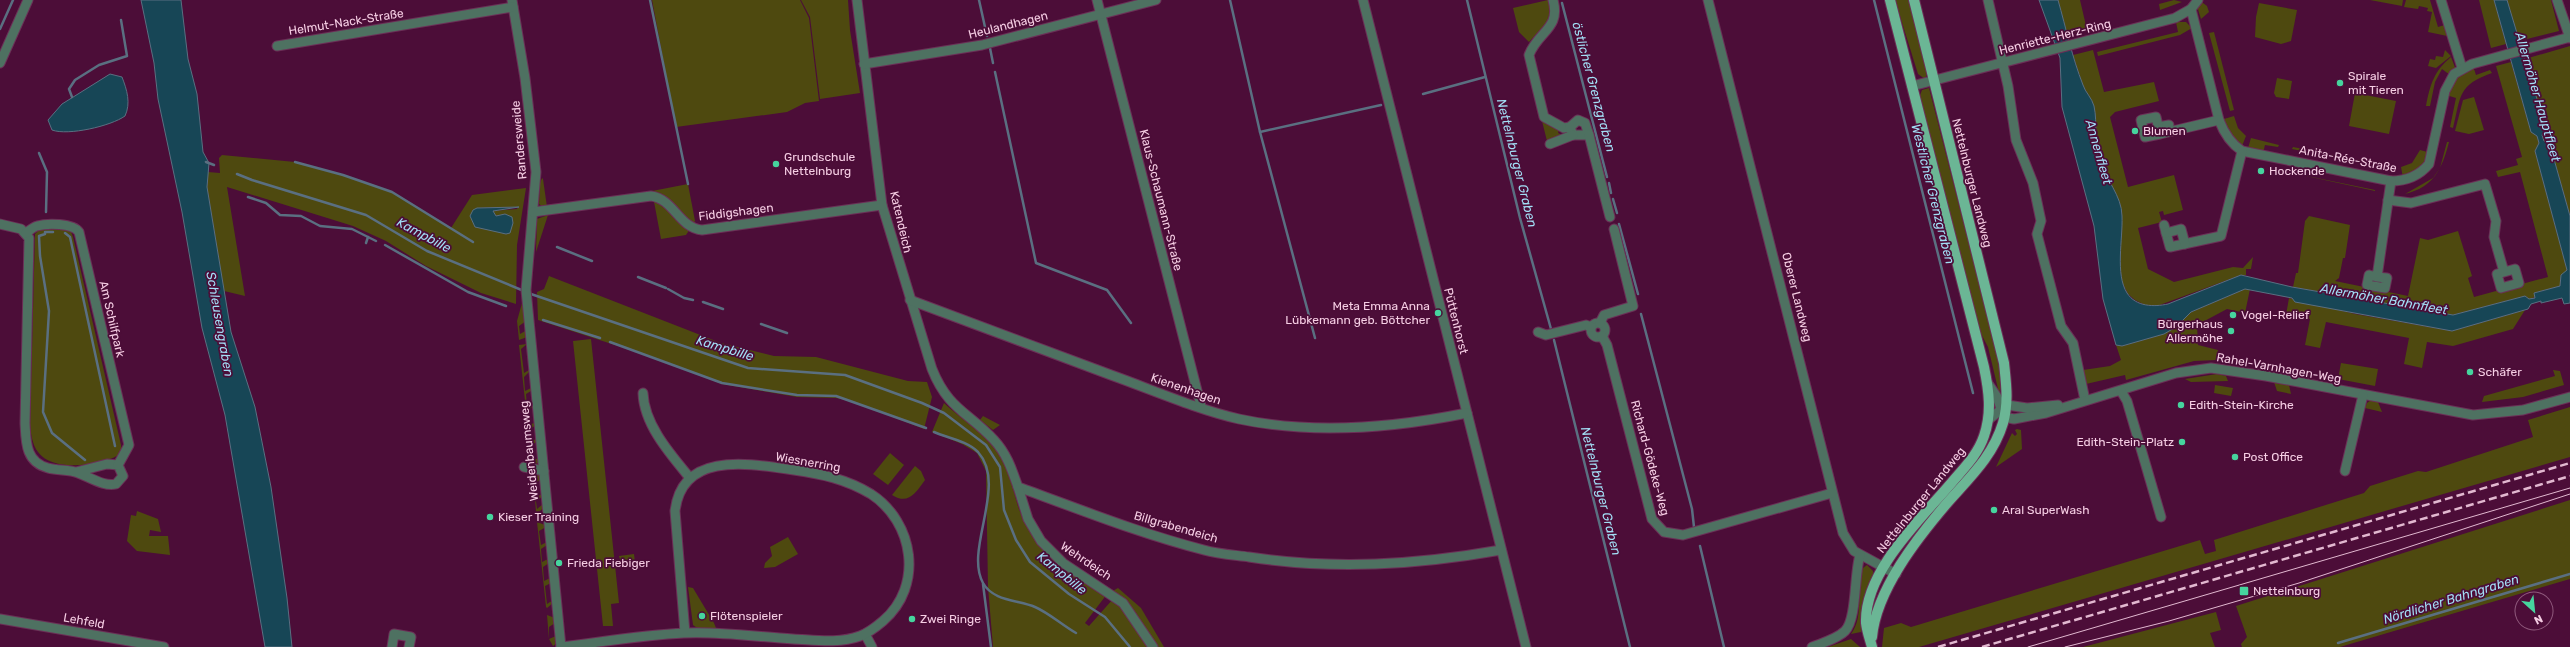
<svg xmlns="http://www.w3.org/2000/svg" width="2570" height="647" font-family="Rubik,sans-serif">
<rect width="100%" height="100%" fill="#4c0d38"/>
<g fill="#4e490f" fill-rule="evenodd">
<polygon points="652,0 800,0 809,18 819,101 805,103 787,112 676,127"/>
<polygon points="801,0 848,0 850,30 860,93 820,99 810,17"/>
<path d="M1548,0C1554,21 1542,27 1529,42L1519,32L1513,8Z"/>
<polygon points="1895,0 1911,0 1927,74 1925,79 1918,74"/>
<polygon points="2058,0 2080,0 2087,30 2067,35"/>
<polygon points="2174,0 2182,2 2160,10 2159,4"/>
<polygon points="2199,0 2207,6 2209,12 2201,19 2197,6"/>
<polygon points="2370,0 2403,0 2402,6"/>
<polygon points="2406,0 2430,0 2438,27 2448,24 2452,37 2428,32 2432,12 2427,11 2428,8 2419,6 2418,9 2404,7"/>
<polygon points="2479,0 2494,0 2506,44 2491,48"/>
<polygon points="2507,0 2551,0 2559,31 2519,41"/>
<polygon points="2259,3 2297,10 2291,41 2281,44 2255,37 2256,17"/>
<polygon points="2176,22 2186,22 2192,28 2180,35 2098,56 2097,52 2178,32"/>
<polygon points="2214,32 2234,110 2230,111 2209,33"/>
<polygon points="2570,46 2570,216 2550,145 2544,141 2542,135 2546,129 2525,59"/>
<polygon points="2093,50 2104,92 2154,82 2159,101 2115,112 2110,117 2128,187 2174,175 2183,210 2164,215 2163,211 2159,212 2162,222 2138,228 2148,269 2174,282 2233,267 2243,268 2253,257 2251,269 2246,269 2246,275 2241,275 2157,306 2145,305 2135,300 2128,294 2122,282 2120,266 2122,215 2120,204 2099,159 2093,104 2083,86 2073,55"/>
<polygon points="2445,50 2451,56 2436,68 2428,66 2430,59 2435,60 2436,56 2443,57"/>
<path d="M2451,57L2456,70L2450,75L2442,69L2435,82L2430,106H2426C2430,85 2434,71 2451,57Z"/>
<polygon points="2511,62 2531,132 2537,136 2539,143 2535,151 2567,270 2560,280 2560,286 2534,293 2535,297 2529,299 2525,296 2453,315 2293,287 2296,273 2298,273 2305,221 2309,216 2350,225 2345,258 2343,258 2339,278 2335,281 2408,296 2420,238 2428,240 2458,231 2472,276 2468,278 2474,297 2548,277 2520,172 2498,177 2496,171 2518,165 2516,159 2522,157 2496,66"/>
<path d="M2473,66L2476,75L2490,70L2492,73C2458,85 2461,95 2453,128L2450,127L2456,98L2446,95L2454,78Z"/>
<polygon points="2277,78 2292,81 2289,99 2276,97 2274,93"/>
<polygon points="1929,88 1999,362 2002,385 1999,393 1988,347 1978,328 1919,98 1922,90"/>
<polygon points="2355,93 2396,101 2389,134 2349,126"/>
<polygon points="2474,97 2484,130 2469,134 2455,131 2463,100"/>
<polygon points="2234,116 2238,128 2246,136 2242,146 2233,139 2224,119"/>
<polygon points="1542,121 1559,130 1558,133 1564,136 1547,141"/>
<polygon points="2251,138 2279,145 2278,147 2265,145 2263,153 2248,148"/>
<path d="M2447,142H2449C2442,169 2434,187 2405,194L2433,178L2440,168Z"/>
<polygon points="2293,147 2386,165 2386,168 2292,149"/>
<polygon points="2420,150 2431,153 2428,163 2403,178 2401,167 2412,163"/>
<path d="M222,155L295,162L343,175L392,192L451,228L472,195L526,188L517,245L516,304L481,293L426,266L386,241L353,226L227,187L245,296L224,291L207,187L208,172L220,173L219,158ZM518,207L517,209L493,211L496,216L505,214L506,234L474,224L477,208Z"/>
<polygon points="2288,172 2375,190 2375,191"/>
<polygon points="542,178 543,179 547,207 543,207 539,204 540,183"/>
<polygon points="688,184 695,221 686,235 661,239 652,191"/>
<polygon points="548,215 536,252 537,219"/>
<path d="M40,229H70L73,237L121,445L122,453C103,466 53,473 38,452C32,444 31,434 30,425L35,234Z"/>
<polygon points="549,276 721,343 774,356 816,357 908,381 927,382 932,397 924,429 854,402 836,398 797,397 722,384 664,361 538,320 537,292 544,289"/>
<polygon points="2245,289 2250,289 2245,313 2227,309 2197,325 2198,345 2218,350 2217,360 2194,361 2126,380 2125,375 2086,384 2083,370 2110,366 2121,360 2116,345 2122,346 2164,334 2176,327 2191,312"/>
<polygon points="2289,298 2355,314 2452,331 2525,310 2513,329 2453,346 2427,342 2422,368 2404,364 2409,338 2326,322 2320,348 2305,345 2310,319 2286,315"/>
<polygon points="522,303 526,321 519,326 520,334 527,330 527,337 519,340 517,321"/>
<polygon points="591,339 619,603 611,604 613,626 603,626 573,341"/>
<polygon points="527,344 521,349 524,373 529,370 529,372 524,377 525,391 531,388 531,391 526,394 527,407 533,404 533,407 527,410 529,425 534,423 535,426 529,429 530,442 536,439 536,442 531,446 532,461 538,458 539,462 532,466 519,345"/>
<polygon points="2341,363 2378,369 2375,386 2338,379"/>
<polygon points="2553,370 2560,371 2564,385 2523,397 2482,402 2484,396 2555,376"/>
<polygon points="2217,374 2226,376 2228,381 2191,382 2185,379"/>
<polygon points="2274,382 2289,385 2291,394 2277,391"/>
<polygon points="2215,385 2233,388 2231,396 2214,393"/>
<polygon points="2371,400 2378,402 2382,412 2365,408 2367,403"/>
<path d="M944,403C962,420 987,433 1000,455C1010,471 1013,491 1019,509C1036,554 1067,573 1107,594L1085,623L1089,626L1113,599L1125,610L1149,647H993L988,587L986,471L977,453L962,444L932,432Z"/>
<polygon points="2570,407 2570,457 1919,647 1882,647 1884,628 1901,623 1911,627 2200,540 2205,554 2216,551 2214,540 2364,493 2370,486 2418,471 2426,472 2533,437 2528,420"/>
<polygon points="983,416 1000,425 993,430 980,420"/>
<polygon points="2017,429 2021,430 2022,449 1996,467 2012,433 2015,436 2017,434 2015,430"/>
<polygon points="890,453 904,465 888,485 873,474"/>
<path d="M915,466L921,471L925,480C915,494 908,505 892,495Z"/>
<polygon points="533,472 541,476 541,479 534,484 535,498 542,494 542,497 536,501 537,509 543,504 544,508 537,513 536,512"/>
<polygon points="2570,500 2570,579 2340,647 2242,647 2241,644 2247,637 2236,606"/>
<polygon points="137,511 158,519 161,532 150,530 149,536 168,536 170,555 137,551 127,541 131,515 136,516"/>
<polygon points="537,522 545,525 546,527 539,531 541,545 547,542 547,545 541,549 542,562 548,559 549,563 543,567 544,581 550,578 551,583 545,586 547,604 553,600 553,603 547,608 546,607"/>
<polygon points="788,537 798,554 775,567 764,568 765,563 772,556 770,547"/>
<polygon points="634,554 635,562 631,566 622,567 619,556"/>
<path d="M1867,565L1873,571V575L1863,604L1861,632L1851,634C1865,616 1855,588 1863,568Z"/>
<path d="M688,587L693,588L714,623L716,628C710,631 698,630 693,625Z"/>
<polygon points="1118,588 1141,608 1164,647 1153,647 1111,592"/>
<polygon points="2216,612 2221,630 2210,633 2215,647 2083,647"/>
<polygon points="547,615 555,618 555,623 549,627 549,639 556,636 557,643 553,646 549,639"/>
<polygon points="1851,639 1860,647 1828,647"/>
</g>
<g fill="#174656" stroke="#5a6f81">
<polygon points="141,0 181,0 188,59 197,94 203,152 209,163 207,187 231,332 255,407 271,487 287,598 292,647 265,647 225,415 202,328 182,212 158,99 154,63"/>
<path d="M2039,0H2058C2066,28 2072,57 2083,85C2085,92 2092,98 2094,106C2098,124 2093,143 2099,160C2105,178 2122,196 2122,216C2123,239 2115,274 2127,293C2136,307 2154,307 2168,304L2241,275L2292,287L2453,315L2525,296L2529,299L2535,298L2534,293L2560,286L2561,275L2567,270L2535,151L2539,143L2537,136L2531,132L2494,0H2507L2546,129L2542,135L2544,141L2550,145L2570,216V303L2564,304L2562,298L2541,303V301L2531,304L2528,309L2452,331L2295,302L2292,298L2245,289L2191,312L2176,327L2164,334L2122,346L2116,345L2103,299L2094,226L2062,107L2060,58Z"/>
<path d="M110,74L122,77C127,90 131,103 125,116C111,126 68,136 52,130L48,120L62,104Z"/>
<polygon points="519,207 493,211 496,216 505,214 512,217 513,223 510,233 506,234 475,227 470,216 473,210 477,208"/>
</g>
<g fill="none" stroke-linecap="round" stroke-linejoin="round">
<g stroke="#5a6f81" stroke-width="2.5">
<polyline points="650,0 688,184"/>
<polyline points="979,0 987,36"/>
<polyline points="1230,0 1260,132"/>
<polyline points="1467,0 1520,218 1551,329"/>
<polyline points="1874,0 1973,393"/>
<polyline points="1562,3 1607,177"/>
<polyline points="0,29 13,0"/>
<polyline points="990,48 993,63"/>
<polyline points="995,72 1036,263 1107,290 1131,323"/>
<polyline points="1423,94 1485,77"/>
<polyline points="72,97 69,89 75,80 99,65 127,56 121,20"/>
<polyline points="39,153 47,172 46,212"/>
<polyline points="206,162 214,165"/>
<polyline points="295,162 343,175 392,192 473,242"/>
<polyline points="237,174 252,180 366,215 427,251 524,291"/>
<polyline points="1609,183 1611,193"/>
<polyline points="248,197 266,203 280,215 301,216 320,226 352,229 376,241"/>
<polyline points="1613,199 1617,213"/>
<polyline points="1619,224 1638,294"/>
<polyline points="53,232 45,232 45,234 39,236 40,256 49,311 43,412 52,433 85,460"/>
<polyline points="65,233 70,237 115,446"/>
<polyline points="366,243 368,237"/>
<polyline points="385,245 468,292 506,306"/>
<polyline points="557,247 592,261"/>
<polyline points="638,277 666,288"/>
<polyline points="668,289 684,298 693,300"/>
<polyline points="528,293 748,368 845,375 922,403 944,413 986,445 1000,467 1004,510 1016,540 1030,562 1069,594 1105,617 1130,647"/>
<polyline points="703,302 723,309"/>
<polyline points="1641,314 1692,509 1694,527"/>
<polyline points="543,320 600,338"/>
<polyline points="761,324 787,333"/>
<polyline points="1315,338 1260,132 1381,105"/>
<polyline points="1554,340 1630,647"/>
<polyline points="610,342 722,383 797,395 836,396 926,428"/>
<path d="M934,432C948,438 967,441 978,452C1008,485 964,549 983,583C993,601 1018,600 1035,607C1049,613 1062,625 1076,633"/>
<polyline points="1700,546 1724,647"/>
<polyline points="983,584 991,647"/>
<polyline points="2338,643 2570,574"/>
</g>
<defs>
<g id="minor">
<polyline points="512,0 525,78 536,172 526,290 561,647"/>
<path d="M857,0L882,205L932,369C948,409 968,412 994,440C1007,454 1012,470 1018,487C1079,509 1141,534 1204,550C1218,554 1234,555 1249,557C1334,570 1416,565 1501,550"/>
<polyline points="1097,0 1201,406"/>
<polyline points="1363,0 1526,647"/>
<path d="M1553,0C1561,29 1538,31 1529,55L1544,117L1564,128L1570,127"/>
<polyline points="1708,0 1843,533 1854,551 1896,574"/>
<polyline points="1988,0 2008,86 2016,140 2033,183 2041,221 2037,234 2061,326 2073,343 2085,400"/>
<polyline points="2441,0 2462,68"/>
<polyline points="2557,0 2570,38"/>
<path d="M2191,9L2219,120C2224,133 2230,143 2242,151L2391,181C2407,181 2419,176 2429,164L2445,91L2454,74L2472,64L2570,37"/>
<polyline points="277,46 513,7"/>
<polyline points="0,63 28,0"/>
<polyline points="864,64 982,45 1156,0"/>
<polyline points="1912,86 2175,18 2191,9 2198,0"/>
<polygon points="1578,120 1585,123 1589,135 1573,135 1570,127"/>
<polyline points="2158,127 2169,125"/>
<polyline points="2160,134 2145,137 2141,120 2156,117 2160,134 2219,120"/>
<polyline points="1589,135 1610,217"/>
<polyline points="1550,144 1573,135"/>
<polyline points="2388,200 2411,203 2485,184 2496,221 2494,237 2504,272 2497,274 2501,288 2519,283 2515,269 2504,272"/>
<path d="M533,212L651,196C674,199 679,228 702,230L882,205"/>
<path d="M0,224L21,229L29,238L25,423C26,441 25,462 48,468C58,471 69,469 78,473C90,477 104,487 116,484L123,476L118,465L107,464L76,472"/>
<polyline points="2164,225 2170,247 2221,236 2242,151"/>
<path d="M26,233C29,231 33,227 37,226C47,223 73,223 79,232L129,445L118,465"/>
<polyline points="2166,233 2181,229 2185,244"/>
<polyline points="2377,277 2387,278 2385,288 2367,285 2369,275 2377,277 2391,181"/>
<path d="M910,300C977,325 1044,350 1111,375C1153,390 1196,409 1239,419C1314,435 1393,428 1467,413"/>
<circle cx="1598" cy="330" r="7"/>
<polyline points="1600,323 1604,315 1633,306 1614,229"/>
<polyline points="1538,332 1546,335 1586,325 1591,327"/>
<polyline points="1602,336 1607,345 1652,519 1664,532 1683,535 1832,493"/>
<polyline points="1987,382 1997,397 2004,417 2014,419 2046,413 2176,373 2211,368 2266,376 2473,415 2523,410 2570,397"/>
<polyline points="2121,391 2127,401 2161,517"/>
<path d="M643,393C644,425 671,455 690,478"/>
<polyline points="1988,420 2007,405 2027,408 2058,405"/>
<polyline points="524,467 544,471"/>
<polyline points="2345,471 2363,395"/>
<polyline points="1018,487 1028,519 1041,541 1063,563 1123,603 1153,647"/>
<polyline points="0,619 164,647"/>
<polyline points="865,634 872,647"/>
<polyline points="392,647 394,634 411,637 409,647"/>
<path d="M561,647C602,642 643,635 684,633C719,631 758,637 793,639C815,640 838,644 860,636C868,633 876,627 883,621C924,586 914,522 871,494C846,479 822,474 794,470C751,464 682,450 675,511L685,633"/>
<path d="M1812,647C1822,643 1837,639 1845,631C1857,619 1854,574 1860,555"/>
</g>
<g id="major">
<path d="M1872,637C1876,590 1918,537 1948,502C1970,477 1993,456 2003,423C2009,402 2006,383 2004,363L1914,0"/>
<path d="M1872,647C1870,639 1867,632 1866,623C1864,571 1922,518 1953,481C1965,467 1978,454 1984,436C1992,413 1989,391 1984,367L1890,0"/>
</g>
</defs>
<use href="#minor" stroke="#6b3057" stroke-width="11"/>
<use href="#major" stroke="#6b3057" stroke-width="12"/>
<use href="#minor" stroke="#4e7161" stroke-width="9"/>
<use href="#major" stroke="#6bb695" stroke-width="10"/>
<g stroke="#e2b8d0" stroke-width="1">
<polyline points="2028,647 2570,488"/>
<polyline points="2065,647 2169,621 2299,583 2570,494"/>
</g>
<g stroke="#e2b8d0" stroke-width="2.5" stroke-dasharray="8 4" stroke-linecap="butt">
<polyline points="1938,647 2570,463"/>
<polyline points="1982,647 2570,476"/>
</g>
</g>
<g fill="#46d49e" stroke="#4c0d38" stroke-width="1.5">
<circle cx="2340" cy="83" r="4"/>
<circle cx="2135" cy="131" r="4"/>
<circle cx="776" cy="164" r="4"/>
<circle cx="2261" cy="171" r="4"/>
<circle cx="1438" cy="313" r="4"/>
<circle cx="2233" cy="315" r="4"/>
<circle cx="2231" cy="331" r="4"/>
<circle cx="2470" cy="372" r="4"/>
<circle cx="2181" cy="405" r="4"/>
<circle cx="2182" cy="442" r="4"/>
<circle cx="2235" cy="457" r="4"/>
<circle cx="1994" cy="510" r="4"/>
<circle cx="490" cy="517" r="4"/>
<circle cx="559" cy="563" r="4"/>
<rect x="2239" y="586" width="10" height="10" rx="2"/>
<circle cx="702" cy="616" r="4"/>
<circle cx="912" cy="619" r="4"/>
</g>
<g text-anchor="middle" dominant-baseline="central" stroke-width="3.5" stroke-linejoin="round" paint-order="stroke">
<g font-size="12" fill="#f6cee4" stroke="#4c0d38">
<text transform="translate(346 22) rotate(-9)">Helmut-Nack-Straße</text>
<text transform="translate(1008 25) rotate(-14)">Heulandhagen</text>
<text transform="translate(2055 37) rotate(-14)">Henriette-Herz-Ring</text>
<text transform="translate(519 140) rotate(-95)">Randersweide</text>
<text transform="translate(2348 159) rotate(11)">Anita-Rée-Straße</text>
<text transform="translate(1972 183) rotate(76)">Nettelnburger Landweg</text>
<text transform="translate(1161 200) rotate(76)">Klaus-Schaumann-Straße</text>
<text transform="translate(736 212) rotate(-7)">Fiddigshagen</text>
<text transform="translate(901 222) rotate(77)">Katendeich</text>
<text transform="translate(1797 297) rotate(76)">Oberer Landweg</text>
<text transform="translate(112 319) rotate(77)">Am Schilfpark</text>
<text transform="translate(1456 321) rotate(76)">Püttenhorst</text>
<text transform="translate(2279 368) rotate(10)">Rahel-Varnhagen-Weg</text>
<text transform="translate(1186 389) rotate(19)">Kienenhagen</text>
<text transform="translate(529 451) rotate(-96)">Weidenbaumsweg</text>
<text transform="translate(1650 458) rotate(75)">Richard-Gödeke-Weg</text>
<text transform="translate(808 462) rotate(10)">Wiesnerring</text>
<text transform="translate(1921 500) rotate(-51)">Nettelnburger Landweg</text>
<text transform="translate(1176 527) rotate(16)">Billgrabendeich</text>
<text transform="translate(1086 561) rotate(34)">Wehrdeich</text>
<text transform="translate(84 621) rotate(10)">Lehfeld</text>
</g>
<g font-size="12" fill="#f6cee4" stroke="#4c0d38" text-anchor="start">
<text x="2348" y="76">Spirale<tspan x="2348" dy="14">mit Tieren</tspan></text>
<text x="2143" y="131">Blumen</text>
<text x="784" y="157">Grundschule<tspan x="784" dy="14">Nettelnburg</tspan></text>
<text x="2269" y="171">Hockende</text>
<text x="1430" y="306" text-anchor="end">Meta Emma Anna<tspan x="1430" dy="14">Lübkemann geb. Böttcher</tspan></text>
<text x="2241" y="315">Vogel-Relief</text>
<text x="2223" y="324" text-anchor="end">Bürgerhaus<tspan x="2223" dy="14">Allermöhe</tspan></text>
<text x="2478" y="372">Schäfer</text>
<text x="2189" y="405">Edith-Stein-Kirche</text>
<text x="2174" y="442" text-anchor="end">Edith-Stein-Platz</text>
<text x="2243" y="457">Post Office</text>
<text x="2002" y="510">Aral SuperWash</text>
<text x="498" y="517">Kieser Training</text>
<text x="567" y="563">Frieda Fiebiger</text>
<text x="2253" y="591">Nettelnburg</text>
<text x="710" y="616">Flötenspieler</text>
<text x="920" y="619">Zwei Ringe</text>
</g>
<g font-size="13" font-style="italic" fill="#a2def5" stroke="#4c0d38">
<text transform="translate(1594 87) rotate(75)">östlicher Grenzgraben</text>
<text transform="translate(2538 97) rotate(74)">Allermöher Hauptfleet</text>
<text transform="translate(2099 152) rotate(74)">Annenfleet</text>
<text transform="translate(1517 163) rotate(76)">Nettelnburger Graben</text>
<text transform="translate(1933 194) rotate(76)">Westlicher Grenzgraben</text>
<text transform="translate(424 235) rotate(28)">Kampbille</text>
<text transform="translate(2384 299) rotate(10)">Allermöher Bahnfleet</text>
<text transform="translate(220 324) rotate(80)">Schleusengraben</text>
<text transform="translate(725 348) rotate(17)">Kampbille</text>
<text transform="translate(1601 491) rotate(76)">Nettelnburger Graben</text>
<text transform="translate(1062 573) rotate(39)">Kampbille</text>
<text transform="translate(2451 599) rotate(-17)">Nördlicher Bahngraben</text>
</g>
</g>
<g transform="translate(2534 611) rotate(153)"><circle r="19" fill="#4c0d38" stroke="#905a7d"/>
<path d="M0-3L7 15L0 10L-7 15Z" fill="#46d49e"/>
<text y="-6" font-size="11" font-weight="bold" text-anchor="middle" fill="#f6cee4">N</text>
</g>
</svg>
